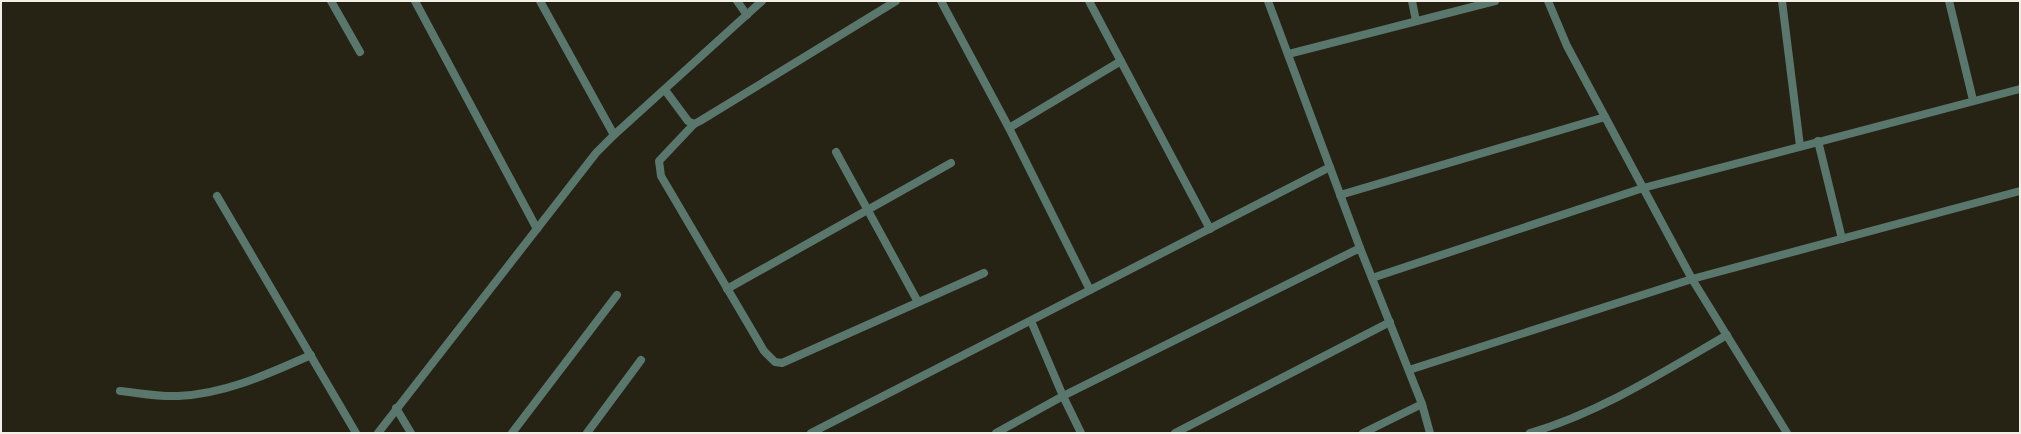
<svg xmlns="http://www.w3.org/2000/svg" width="2021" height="434" font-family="Rubik,sans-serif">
<rect width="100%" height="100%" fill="#262314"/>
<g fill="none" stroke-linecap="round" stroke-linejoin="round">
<g stroke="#59776d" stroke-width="8">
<polyline points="331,1 360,52"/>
<polyline points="415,1 537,229"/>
<polyline points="540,1 614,135"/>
<polyline points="737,1 747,15"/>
<polyline points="941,1 1009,128 1090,290"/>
<polyline points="1089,1 1210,229"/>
<polyline points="1268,1 1360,248"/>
<polyline points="1412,1 1416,21"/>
<polyline points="1782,1 1800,146"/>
<polyline points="1949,1 1973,100"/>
<polyline points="1288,54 1495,1"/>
<polyline points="665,90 688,121 694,124 700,121 896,1"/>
<polyline points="694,124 659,161 661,176 764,351 775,362 782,363 984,273"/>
<polyline points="1009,128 1121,61"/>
<polyline points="1818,141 1842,239"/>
<polyline points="836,152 918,302"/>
<polyline points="1340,195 1605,117"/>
<polyline points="217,196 356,433"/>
<polyline points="1372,278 1643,188 2020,89"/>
<polyline points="727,289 951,163"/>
<polyline points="1031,321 1063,396 1081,433"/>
<polyline points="1409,370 1692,279"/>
<path d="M120,391C139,393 159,397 178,396C225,394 268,374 311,355"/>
<polyline points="396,408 411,433"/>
<polyline points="512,433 617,295"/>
<polyline points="587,433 641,360"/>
<polyline points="811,433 1330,167"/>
<polyline points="996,433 1063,396 1360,248 1422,404 1430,433"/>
<polyline points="1175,433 1390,322"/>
<polyline points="1363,433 1422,404"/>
<path d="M1530,433C1601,412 1663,372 1727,335"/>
</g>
<g stroke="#59776d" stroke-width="8">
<polyline points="1548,1 1567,46 1692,279 1787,433"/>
<polyline points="1692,279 2020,191"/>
<polyline points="378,433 596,153 614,135 762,1"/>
</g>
</g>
<rect width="2021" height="434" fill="none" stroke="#f2f0e6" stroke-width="4"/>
</svg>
